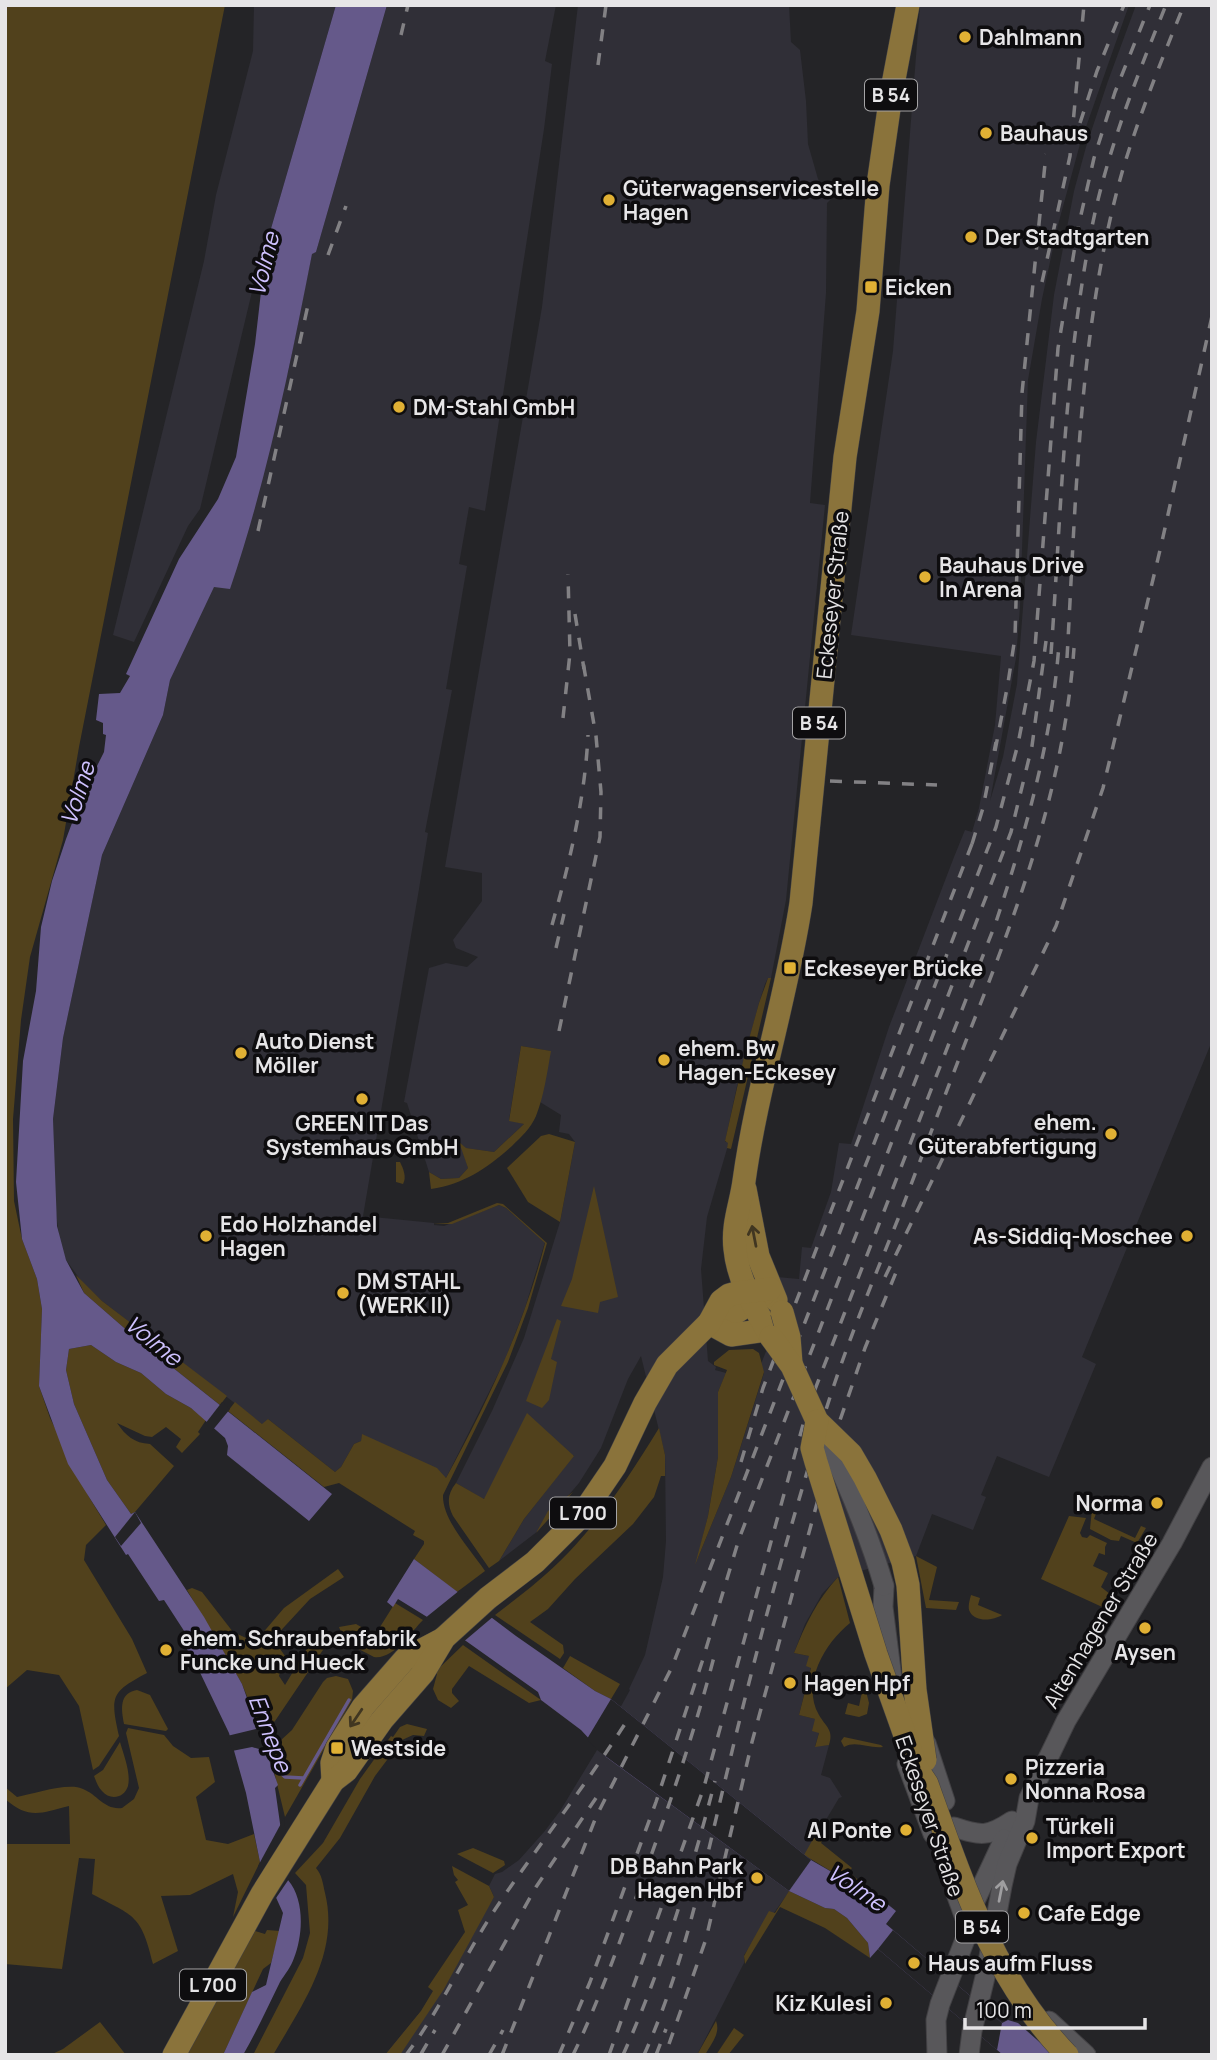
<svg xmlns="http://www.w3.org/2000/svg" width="1217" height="2060" font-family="Manrope,sans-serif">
<rect width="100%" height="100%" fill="#242427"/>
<g fill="#302f37">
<polygon points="254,5 336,5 261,263 256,275 200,509 188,526 134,642 113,635 204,261 216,195 253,51"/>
<polygon points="387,5 556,5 545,61 552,64 544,129 485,511 469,507 459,564 467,566 446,689 452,690 425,832 428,833 419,889 363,1216 434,1223 434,1225 444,1226 499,1205 506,1208 545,1242 525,1308 505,1360 446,1478 362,1435 361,1441 354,1444 341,1467 335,1472 268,1419 263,1425 102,1301 82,1282 66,1260 60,1244 54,1197 53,1119 63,1038 102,855 163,715 170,680 288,372 312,253 316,252"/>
<polygon points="578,5 789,5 791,42 800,50 806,101 808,144 818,179 832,198 827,203 826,293 810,503 825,505 786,900 771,978 768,978 765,984 759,1003 737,1086 725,1142 729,1142 707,1217 701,1269 708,1361 716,1367 715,1370 726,1373 718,1392 718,1457 708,1516 697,1560 731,1477 764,1373 761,1364 786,1301 777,1277 799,1279 802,1247 811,1248 831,1192 839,1143 851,1144 889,1027 954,857 965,830 972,832 979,808 995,725 1001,656 851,635 893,351 920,5 1129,5 1080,144 1058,225 1042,299 1028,380 1020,607 1016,658 990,801 1003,757 1017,684 1036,442 1054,295 1074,191 1086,147 1108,81 1136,5 1212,5 1212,1041 1082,1357 1096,1364 1049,1477 997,1456 981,1495 986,1497 973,1530 932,1514 916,1556 838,1577 822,1594 805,1624 794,1653 809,1656 811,1667 799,1715 815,1719 819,1733 815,1746 829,1745 821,1775 830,1778 842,1797 839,1798 805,1855 798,1879 744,1955 744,1963 697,2055 385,2055 421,2011 494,1897 489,1886 495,1874 502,1872 519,1860 544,1832 560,1811 597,1750 630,1690 629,1689 645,1655 663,1577 666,1541 665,1455 641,1356 628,1379 601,1448 579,1483 538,1531 499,1561 524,1519 574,1455 483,1499 456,1483 492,1411 524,1338 560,1222 575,1142 569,1134 559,1132 561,1115 540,1102 550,1051 521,1046 509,1120 524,1124 494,1152 465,1148 461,1144 468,1168 459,1178 441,1179 429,1172 407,1103 404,1102 429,968 446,963 467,967 478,957 456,948 453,940 482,901 482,873 445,867 542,307"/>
</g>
<g fill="#51411c">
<path d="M5,5H225L79,747L63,840L30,957L21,1020L13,1119L14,1201L22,1239L37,1279L42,1309L39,1386L50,1418L89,1497L106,1525L86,1545L84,1560L132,1639L147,1673C111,1692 110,1696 119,1736L99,1766L93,1770L79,1706L59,1675L27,1670L5,1689Z"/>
<polygon points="768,978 771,978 731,1149 727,1148 728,1143 725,1141 744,1057 759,1003"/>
<path d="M521,1046L551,1051C547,1073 544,1096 536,1116C531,1128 521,1137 512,1146C487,1168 465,1184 431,1189L429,1172L441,1179L459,1178L468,1168L459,1142L466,1148L494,1152L524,1124L509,1121Z"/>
<polygon points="549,1134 575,1142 560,1222 528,1202 507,1168 541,1136"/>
<path d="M396,1162H400C403,1168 407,1177 403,1184L396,1182Z"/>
<polygon points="594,1186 618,1297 600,1302 598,1313 561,1306 572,1279"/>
<path d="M497,1203L503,1204L547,1243L528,1308L508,1362L443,1495C442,1520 471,1550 485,1571L457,1592L414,1559L424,1544V1541L413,1535L415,1531L339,1483L324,1487L228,1411L235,1402L262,1424L268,1419L335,1472L341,1467L354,1444L361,1441L362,1434L437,1468L446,1478C487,1403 524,1326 545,1243L506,1208L499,1205L452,1224H433L448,1223Z"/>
<polygon points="76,1275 102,1301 227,1396 220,1405 138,1340 84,1293"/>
<polygon points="557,1319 561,1321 551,1359 557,1362 549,1400 542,1408 526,1401"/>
<path d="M91,1345L116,1362L141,1373L166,1394L191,1408L206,1420L198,1432L200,1434L182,1453L176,1447L181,1439L166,1427L152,1437L145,1436L117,1423C126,1436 134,1443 150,1444L174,1466L135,1512L131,1514L107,1480L74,1404L66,1370L69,1349Z"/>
<polygon points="753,1349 759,1353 764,1372 731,1477 695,1565 708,1516 718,1457 718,1392 727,1370 714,1365 714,1362 729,1350"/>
<path d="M527,1413L574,1456L524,1519L499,1561L489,1568L453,1516C447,1504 447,1494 456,1483L484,1499Z"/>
<path d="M659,1428L665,1455V1476H661L654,1497L633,1524L575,1579L548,1609L530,1622L563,1645L564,1653L560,1659L495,1615C520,1596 545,1577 568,1553C604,1515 632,1472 659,1428Z"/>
<polygon points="573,1492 536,1533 548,1511"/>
<polygon points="1092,1509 1097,1511 1094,1519 1135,1538 1141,1526 1146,1528 1137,1543 1121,1536 1119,1541 1111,1540 1090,1529"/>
<polygon points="1069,1516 1086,1518 1080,1533 1082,1537 1087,1538 1090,1535 1107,1543 1105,1547 1105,1555 1099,1553 1093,1566 1108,1573 1101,1587 1115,1598 1116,1603 1111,1611 1041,1579"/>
<polygon points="916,1556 937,1567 929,1600 959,1602 956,1610 926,1608"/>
<polygon points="338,1569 344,1577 310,1599 273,1639 285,1656 279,1676 285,1685 317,1632 320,1631 325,1647 275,1721 269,1726 260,1728 242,1684 187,1590 192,1588 202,1592 233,1632 255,1642 284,1608"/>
<path d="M838,1577L850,1623C825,1643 801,1683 819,1715C826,1727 834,1730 829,1745L815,1747L819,1733L812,1731L815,1719L799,1715L811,1668L806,1666L809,1656L794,1653C805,1625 817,1600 838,1577Z"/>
<path d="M971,1595L980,1598L978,1605L1002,1615C994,1620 976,1623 970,1612C967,1608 970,1599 971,1595Z"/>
<path d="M395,1603L423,1620C411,1632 393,1660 374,1657L345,1642L339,1627L356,1624L375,1635Z"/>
<polygon points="463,1645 541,1700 529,1703 469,1666 452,1689 452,1693 459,1701 451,1708 438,1700 433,1689 437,1674 435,1672"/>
<polygon points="570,1656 620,1684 611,1699 595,1691 563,1668"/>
<polygon points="336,1676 348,1679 353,1691 352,1700 285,1817 271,1759 281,1748 280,1741 292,1730 323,1682 327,1678"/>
<polygon points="864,1683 869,1703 867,1714 859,1717 845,1714 848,1703 859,1706"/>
<path d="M137,1690L150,1695L168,1729L166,1731L124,1724C121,1709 119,1693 137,1690Z"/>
<path d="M407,1724L427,1729L424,1736L413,1735L402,1740L375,1776L340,1838L316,1868C322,1875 323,1884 325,1893C340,1953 302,2005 273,2055H253L303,1958L310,1933L306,1885L295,1873L323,1843L360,1779L391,1736L393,1737L400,1727Z"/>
<path d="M128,1728L164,1735L173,1746L191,1758L209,1757L215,1782L196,1797L206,1840L228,1844L254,1834L260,1862L233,1917L238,1892L233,1874L190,1895L161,1896L178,1951L153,1964C141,1914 135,1917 92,1894L95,1859L79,1858L62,1969L5,1964V1844H70L69,1806C41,1813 29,1820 5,1799V1787L17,1797C34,1794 68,1782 83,1789C98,1795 104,1810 122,1808L134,1799L139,1788L126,1733Z"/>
<path d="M844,1737L881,1745L883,1747C869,1749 856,1740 844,1747L841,1741Z"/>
<path d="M120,1742C124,1756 131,1773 128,1786C124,1799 109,1800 102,1791C98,1787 96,1781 94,1776L103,1770Z"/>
<polygon points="821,1825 828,1831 821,1843 852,1868 849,1872 870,1890 864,1891 804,1855"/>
<polygon points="473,1848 504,1861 505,1865 493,1873 457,1854"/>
<polygon points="452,1866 489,1886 494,1897 444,1989 400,2055 385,2055 421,2011 433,1991 428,1987 465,1932 458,1910 468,1905 455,1882 458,1880 454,1875"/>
<polygon points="789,1891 825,1908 834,1909 847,1918 868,1943 870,1958 825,1928 780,1907 745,1964 744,1956 769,1911 775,1913"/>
<polygon points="267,1930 280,1931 271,1963 263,1969 223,2055 184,2055 247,1941 249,1942 255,1931 265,1934"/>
<path d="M716,2021C721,2033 711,2044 705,2055H697Z"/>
<polygon points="100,2022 126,2055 50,2055 63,2049"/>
<polygon points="734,2028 744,2035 728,2055 716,2055"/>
</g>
<g fill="#65598a">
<path d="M336,5H387L316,252L312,254C290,366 267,480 230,589L214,587L170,680L163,715L102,855L63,1038L53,1119L57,1226L66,1260L84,1293L138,1340L332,1494L309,1521L227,1455L228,1446L225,1438L191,1408L166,1394L141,1373L116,1362L91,1345L69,1349L66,1370L74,1404L107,1480L131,1514L135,1512L204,1617L242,1684L278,1785L275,1788L288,1880C305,1900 303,1935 294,1958C291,1967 285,1974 280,1982C268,2006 257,2031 243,2055H223L252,1992L266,1985L283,1913L260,1862L246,1793L229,1733L194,1660L182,1642L188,1637L164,1600L159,1601L128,1554L126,1555L68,1464L39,1386L42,1309L37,1279L22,1239L16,1182L23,1061L36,991L41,927L52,881L66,839L83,794L104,752L106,735L103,734V723L96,720L99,694L120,693L130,676L126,674L179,559L218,499L236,457L255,344L261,292V263Z"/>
<polygon points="414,1559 516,1636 595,1691 611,1699 811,1860 863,1890 870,1890 896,1911 886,1924 1002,2023 1008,2020 1018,2023 1054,2055 1003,2055 878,1949 870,1958 868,1943 847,1918 834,1909 825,1908 789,1891 606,1757 581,1730 541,1700 538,1692 466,1641 398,1599 393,1607 387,1602"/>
</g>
<g fill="#242427">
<polygon points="222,1402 230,1409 212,1431 205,1424"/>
<polygon points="135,1512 141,1523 121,1546 115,1537"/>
<polygon points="460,1590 494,1616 462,1643 424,1619"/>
<polygon points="611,1699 811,1860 789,1891 597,1750 587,1739"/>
<polygon points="260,1728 269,1752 252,1747 232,1751 227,1736"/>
<polygon points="284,1818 291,1876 274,1901 258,1866"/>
<polygon points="893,1930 1002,2023 997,2050 878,1949"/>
</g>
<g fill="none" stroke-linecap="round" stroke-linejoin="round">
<g stroke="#65598a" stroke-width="3.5">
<polyline points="279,1771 285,1777 303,1778"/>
<polyline points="300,1785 349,1700"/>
</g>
<defs>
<g id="secondary">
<polyline points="884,1586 883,1607 893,1686"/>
<polyline points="926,1743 945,1801"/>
<polyline points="907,1764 933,1834"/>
<path d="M954,1827C981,1836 988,1837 1012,1821"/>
<polyline points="968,1916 1004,1839"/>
<polyline points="1049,2021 1086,2055"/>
<polyline points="937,2055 936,2020 940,2004 966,1937 966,1921 955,1891"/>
<polyline points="969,2055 972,2031 986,1973 1002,1886 1007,1864 1025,1821 1029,1798 1066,1721 1172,1543 1212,1467"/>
</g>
<g id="primary">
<polyline points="745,1189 758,1256 776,1300"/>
<polyline points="709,1323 720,1323 764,1294"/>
<polyline points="709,1323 731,1335 767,1330"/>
<path d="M771,1337C756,1310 738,1281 735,1249C732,1224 741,1204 744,1181C757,1087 787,996 801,903L845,457L868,311L878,185L891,95L908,5"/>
<polyline points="333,1781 332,1763 337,1748 363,1707 405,1659 443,1639"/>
<polyline points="174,2055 262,1894 333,1781 346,1771 382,1720 423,1673 444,1638 488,1598 535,1562 581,1516 615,1466 645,1403 667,1365 709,1323 721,1301 729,1295 736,1293 770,1289"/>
</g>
</defs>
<use href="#secondary" stroke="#424144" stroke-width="21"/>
<use href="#primary" stroke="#424144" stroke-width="24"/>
<use href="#secondary" stroke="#58575a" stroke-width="19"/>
<use href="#primary" stroke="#8a733b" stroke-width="23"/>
<g stroke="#828184" stroke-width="3.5" stroke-dasharray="12 12" stroke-linecap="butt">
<polyline points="401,35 408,5"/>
<polyline points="598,65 606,5"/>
<polyline points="1080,123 1097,71 1124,5"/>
<polyline points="328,255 346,206"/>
<polyline points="1042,282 1070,156 1084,5"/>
<polyline points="258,531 308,305"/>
<polyline points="575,614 584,669"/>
<path d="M1051,654C1061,515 1064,374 1090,237C1105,156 1135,81 1166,5"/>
<path d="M1067,658C1076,500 1079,322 1123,169C1140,113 1162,59 1184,5"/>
<polyline points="563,718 570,653 568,574"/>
<polyline points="995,751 1008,683 1015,637 1022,393 1046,154"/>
<polyline points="830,781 937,785"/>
<polyline points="972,844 983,808 996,742"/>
<path d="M552,925C569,865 585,799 588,735"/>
<polyline points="556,948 564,914"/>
<polyline points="559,1031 600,837 601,792 596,736 583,662"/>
<polyline points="885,1277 1056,926 1103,788 1161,546 1212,316"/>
<polyline points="741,1462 763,1388 975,836"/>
<polyline points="669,2044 706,1939 752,1742 838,1426 865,1348 897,1270"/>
<polyline points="421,2054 435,2030"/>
<path d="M406,2055C441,2009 464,1956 496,1908C539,1844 587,1784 628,1719"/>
<polyline points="442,2055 536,1887 596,1798"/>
<polyline points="489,2055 503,2030"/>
<polyline points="502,2055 596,1817 672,1667 996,827 1018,744 1034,661 1058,348 1078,228 1094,158 1115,92 1150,5"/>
<polyline points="559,2055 590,1982 656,1802 702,1662 739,1539 1011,832 1032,746 1046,641"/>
<path d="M573,2055C598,2003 617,1949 637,1895C666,1814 695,1733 716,1649"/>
<path d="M609,2055L704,1787L807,1410L996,922C1026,831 1052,740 1059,644"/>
<path d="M623,2055C662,1968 691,1874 715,1781"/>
<path d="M644,2055C686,1961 705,1863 729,1764C757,1646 789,1529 825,1413C845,1348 872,1283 898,1219C925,1148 952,1076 980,1005C1026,887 1065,775 1074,648"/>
<polyline points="656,2055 666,2029"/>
</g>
<defs>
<path id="secondary-bridge" d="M821,1428C846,1480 868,1531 884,1586"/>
<g id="primary-bridge">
<polyline points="782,1312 789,1337 791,1363"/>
<polyline points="771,1337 792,1366 817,1421 851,1454 865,1478 891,1530 903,1562 908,1585 915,1690 925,1760"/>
<path d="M817,1421L812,1448L816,1462L876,1654L917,1769L927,1784C962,1882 993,1978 1067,2055"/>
</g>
</defs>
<use href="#secondary-bridge" stroke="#424144" stroke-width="21" stroke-linecap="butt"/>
<use href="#primary-bridge" stroke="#424144" stroke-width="24" stroke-linecap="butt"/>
<use href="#secondary-bridge" stroke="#58575a" stroke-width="19"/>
<use href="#primary-bridge" stroke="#8a733b" stroke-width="23"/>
</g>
<defs><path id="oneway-shaft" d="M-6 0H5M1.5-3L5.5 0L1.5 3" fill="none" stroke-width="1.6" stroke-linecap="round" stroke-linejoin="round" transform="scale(1.75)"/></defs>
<g stroke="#403621">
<use href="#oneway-shaft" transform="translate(754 1236) rotate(-101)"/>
<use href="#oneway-shaft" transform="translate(356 1718) rotate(124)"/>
</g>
<use stroke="#9f9ea0" href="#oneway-shaft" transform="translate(1001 1891) rotate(-79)"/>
<g fill="#e0b034" stroke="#0e0d0f" stroke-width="2.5">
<circle cx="965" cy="37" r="7"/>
<circle cx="986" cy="133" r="7"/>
<circle cx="609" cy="200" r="7"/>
<circle cx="971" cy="237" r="7"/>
<rect x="864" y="280" width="14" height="14" rx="3.5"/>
<circle cx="399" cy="407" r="7"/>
<circle cx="925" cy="577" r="7"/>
<rect x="783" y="961" width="14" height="14" rx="3.5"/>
<circle cx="241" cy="1053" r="7"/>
<circle cx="664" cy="1060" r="7"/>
<circle cx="362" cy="1099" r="7"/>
<circle cx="1111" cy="1134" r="7"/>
<circle cx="206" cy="1236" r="7"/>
<circle cx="1187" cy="1236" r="7"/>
<circle cx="343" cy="1293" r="7"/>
<circle cx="1157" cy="1503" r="7"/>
<circle cx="1145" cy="1628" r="7"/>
<circle cx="166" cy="1650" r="7"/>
<circle cx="790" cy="1683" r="7"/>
<rect x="330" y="1741" width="14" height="14" rx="3.5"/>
<circle cx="1011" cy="1779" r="7"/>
<circle cx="906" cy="1830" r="7"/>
<circle cx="1032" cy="1838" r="7"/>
<circle cx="757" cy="1878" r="7"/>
<circle cx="1024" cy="1913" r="7"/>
<circle cx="914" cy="1963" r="7"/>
<circle cx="886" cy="2003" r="7"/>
</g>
<g text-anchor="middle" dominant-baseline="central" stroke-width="7" stroke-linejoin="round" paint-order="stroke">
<g fill="#0e0d0f" stroke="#a5a4a6" stroke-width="2">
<rect x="865" y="79.5" width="52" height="31" rx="5"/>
<rect x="793" y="707.5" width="52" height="31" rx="5"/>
<rect x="550" y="1497.5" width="66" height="31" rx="5"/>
<rect x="956" y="1911.5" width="52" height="31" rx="5"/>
<rect x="180" y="1969.5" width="66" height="31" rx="5"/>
</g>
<g font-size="19" font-weight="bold" fill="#e6e5e7">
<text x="891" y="95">B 54</text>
<text x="819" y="723">B 54</text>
<text x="583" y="1513">L 700</text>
<text x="982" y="1927">B 54</text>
<text x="213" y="1985">L 700</text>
</g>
<g font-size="21" font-weight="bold" fill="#e6e5e7" stroke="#0e0d0f" text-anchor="start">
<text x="979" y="37">Dahlmann</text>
<text x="1000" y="133">Bauhaus</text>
<text x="623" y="188">Güterwagenservicestelle<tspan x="623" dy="24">Hagen</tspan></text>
<text x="985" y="237">Der Stadtgarten</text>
<text x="885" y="287">Eicken</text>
<text x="413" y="407">DM-Stahl GmbH</text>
<text x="939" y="565">Bauhaus Drive<tspan x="939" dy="24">In Arena</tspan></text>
<text x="804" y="968">Eckeseyer Brücke</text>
<text x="255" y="1041">Auto Dienst<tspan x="255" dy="24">Möller</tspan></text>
<text x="678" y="1048">ehem. Bw<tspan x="678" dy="24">Hagen-Eckesey</tspan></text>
<text x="1097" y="1122" text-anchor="end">ehem.<tspan x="1097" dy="24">Güterabfertigung</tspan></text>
<text x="362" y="1123" text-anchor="middle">GREEN IT Das<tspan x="362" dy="24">Systemhaus GmbH</tspan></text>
<text x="220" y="1224">Edo Holzhandel<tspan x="220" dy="24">Hagen</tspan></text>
<text x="1173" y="1236" text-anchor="end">As-Siddiq-Moschee</text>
<text x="357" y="1281">DM STAHL<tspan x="357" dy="24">(WERK II)</tspan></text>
<text x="1143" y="1503" text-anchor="end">Norma</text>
<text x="180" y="1638">ehem. Schraubenfabrik<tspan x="180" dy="24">Funcke und Hueck</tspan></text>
<text x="1145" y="1652" text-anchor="middle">Aysen</text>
<text x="804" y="1683">Hagen Hpf</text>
<text x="351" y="1748">Westside</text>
<text x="1025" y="1767">Pizzeria<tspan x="1025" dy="24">Nonna Rosa</tspan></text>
<text x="1046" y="1826">Türkeli<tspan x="1046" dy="24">Import Export</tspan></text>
<text x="892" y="1830" text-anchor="end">Al Ponte</text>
<text x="743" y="1866" text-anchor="end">DB Bahn Park<tspan x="743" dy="24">Hagen Hbf</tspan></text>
<text x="1038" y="1913">Cafe Edge</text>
<text x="928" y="1963">Haus aufm Fluss</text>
<text x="872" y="2003" text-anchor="end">Kiz Kulesi</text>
</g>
<g font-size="21" fill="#e6e5e7" stroke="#0e0d0f">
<text transform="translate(832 595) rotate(-84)">Eckeseyer Straße</text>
<text transform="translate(1100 1620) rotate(-59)">Altenhagener Straße</text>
<text transform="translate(930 1816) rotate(71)">Eckeseyer Straße</text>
</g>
<g font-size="23" font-style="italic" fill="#cec1fe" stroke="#0e0d0f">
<text transform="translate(263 264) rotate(-76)">Volme</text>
<text transform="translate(77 793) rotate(-72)">Volme</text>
<text transform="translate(154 1340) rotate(39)">Volme</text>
<text transform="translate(271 1733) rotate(69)">Ennepe</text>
<text transform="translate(857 1887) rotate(34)">Volme</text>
</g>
</g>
<rect width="1217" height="2060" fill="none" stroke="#e6e5e7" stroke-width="14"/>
<path d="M965 2018v10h180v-10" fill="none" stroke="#e6e5e7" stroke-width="3.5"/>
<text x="976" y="2018" font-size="21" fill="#e6e5e7" stroke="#0e0d0f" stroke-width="5" paint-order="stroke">100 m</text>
</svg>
